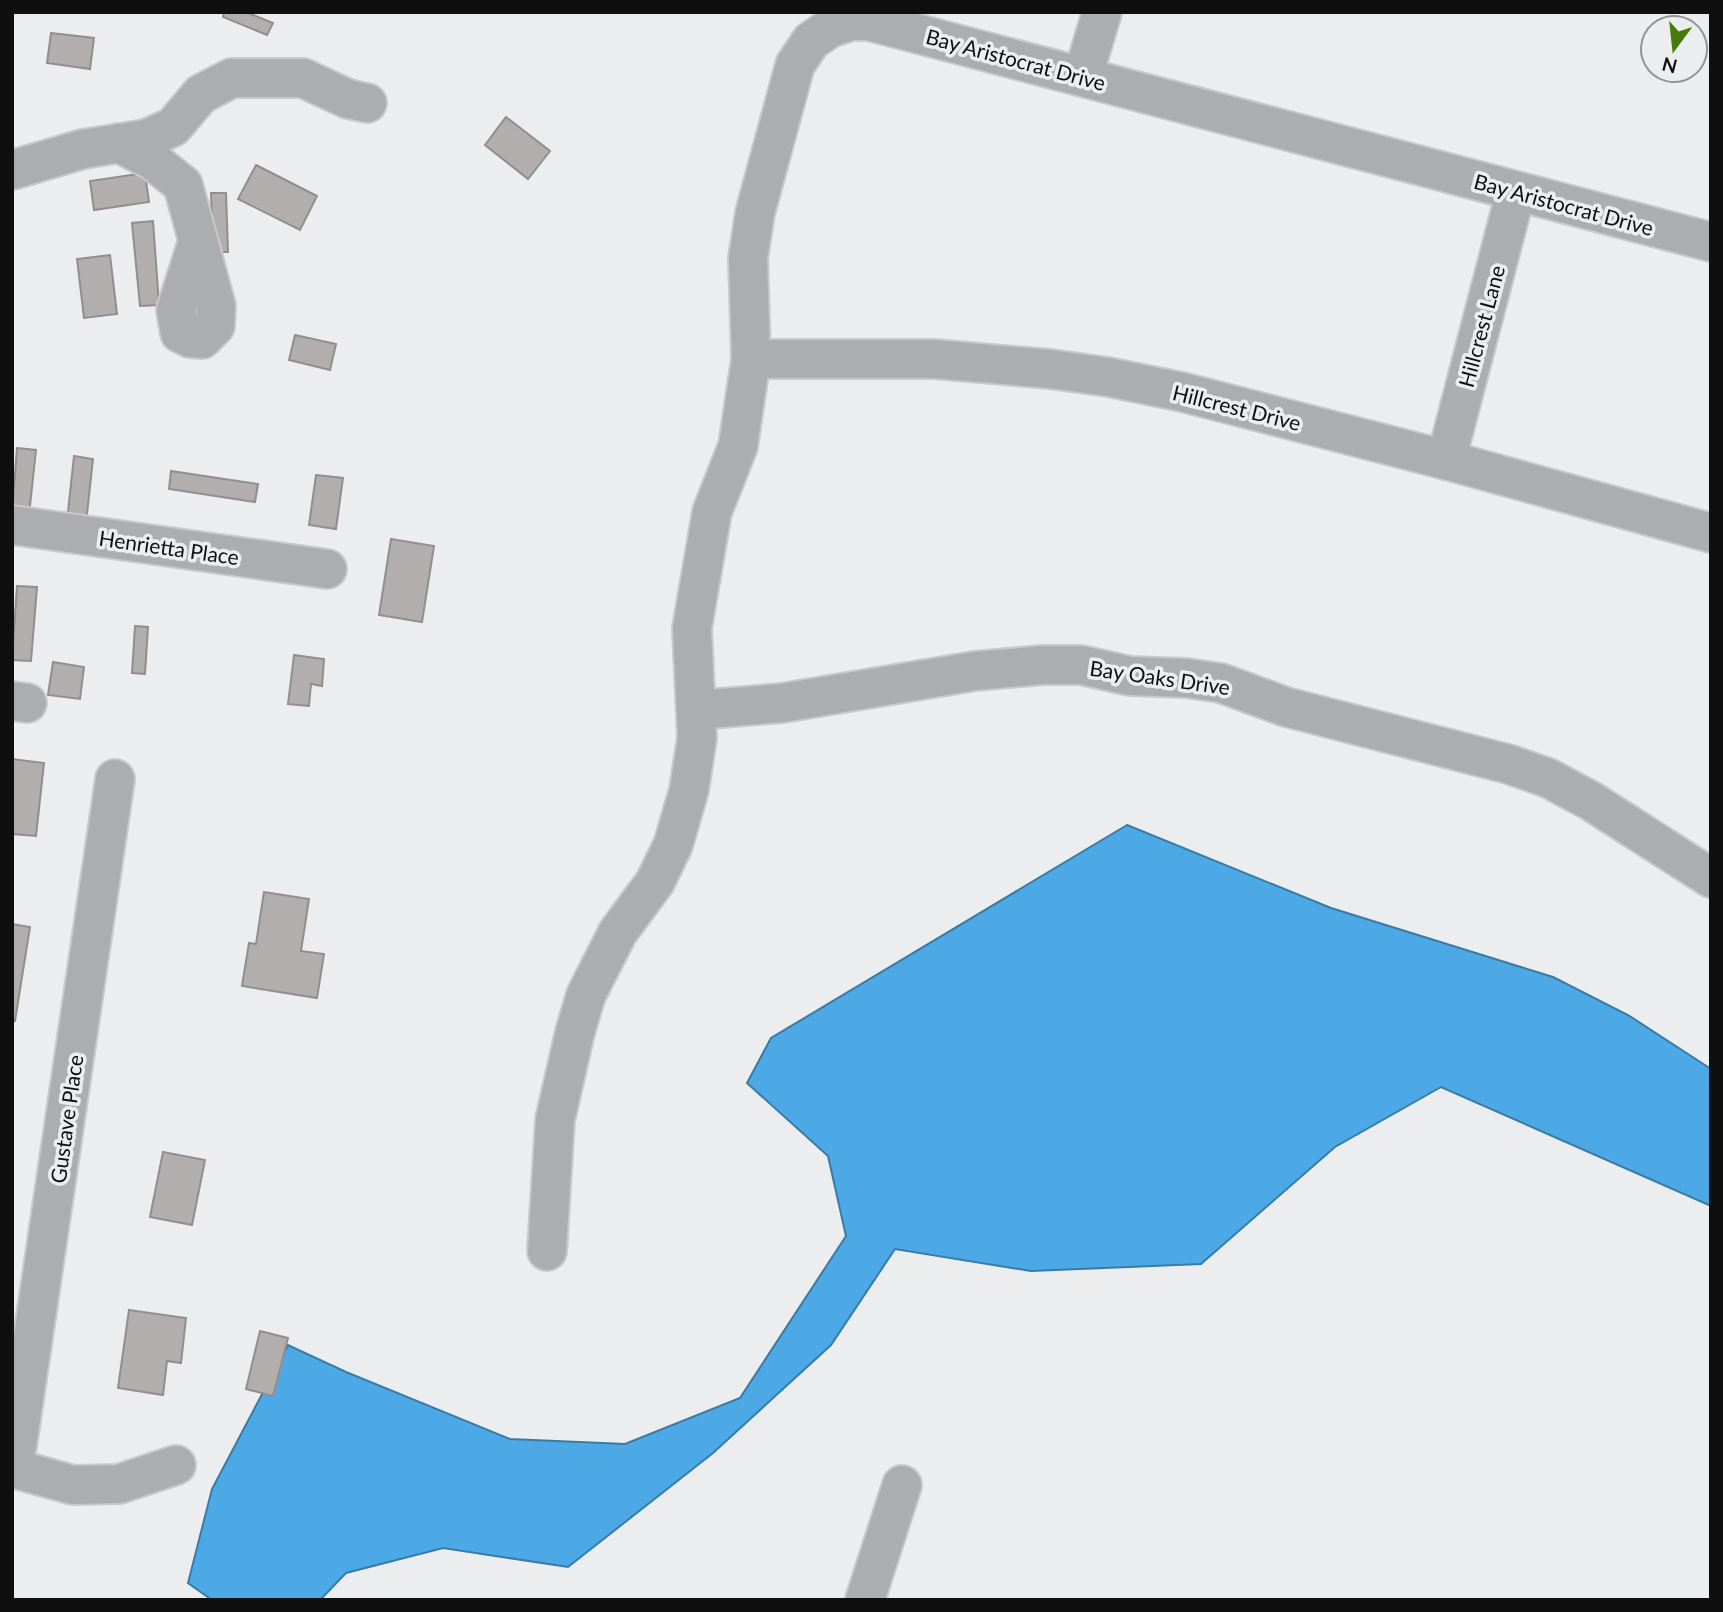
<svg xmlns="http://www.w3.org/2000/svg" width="1723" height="1612" font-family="Lato,sans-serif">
<rect width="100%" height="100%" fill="#ecedef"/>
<polygon fill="#4da9e5" stroke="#3a7ba5" stroke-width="2" points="1127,825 1331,908 1553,977 1628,1015 1711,1069 1711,1206 1441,1087 1335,1147 1201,1264 1031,1271 895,1249 831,1345 713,1453 568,1567 443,1548 346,1573 320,1600 212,1600 188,1583 212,1489 288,1345 346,1372 510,1439 625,1444 740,1398 846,1236 828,1156 747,1083 771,1038"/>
<g fill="#b1aead" stroke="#918e8d" stroke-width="2">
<polygon points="224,12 246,12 273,23 267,35 223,17"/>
<polygon points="51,33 94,38 90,69 47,63"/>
<polygon points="506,117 550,151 528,179 485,145"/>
<polygon points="256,165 317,196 300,230 238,199"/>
<polygon points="145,173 149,202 94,210 90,181"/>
<polygon points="211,193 226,193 228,252 213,252"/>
<polygon points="153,221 159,305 140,306 132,223"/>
<polygon points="110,255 117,314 84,318 77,259"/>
<polygon points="295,335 336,344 330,370 289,360"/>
<polygon points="17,448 36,450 29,515 12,513"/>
<polygon points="74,456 93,459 86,523 67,521"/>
<polygon points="171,471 258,484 255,502 169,489"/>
<polygon points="316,475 343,478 336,529 309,525"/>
<polygon points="391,539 434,546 422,622 379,615"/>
<polygon points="17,586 37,587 31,661 12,660"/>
<polygon points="135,626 148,627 145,674 132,673"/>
<polygon points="294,655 324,659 322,686 311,684 309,706 288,704"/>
<polygon points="53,662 84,667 80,699 48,695"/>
<polygon points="12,759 44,763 36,836 12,834"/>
<polygon points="264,892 309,899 301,951 324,954 317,998 242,986 249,943 256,944"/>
<polygon points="12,924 30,927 15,1021 12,1021"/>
<polygon points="163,1152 205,1160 192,1225 150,1217"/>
<polygon points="129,1310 186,1318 181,1363 167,1361 163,1395 118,1388"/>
<polygon points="260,1331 288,1338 273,1396 246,1389"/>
</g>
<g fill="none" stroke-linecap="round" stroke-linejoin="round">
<defs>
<g id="minor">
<polyline points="1083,76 1102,12"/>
<polyline points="119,143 152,160 183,185 216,306 215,326 202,339 190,338 180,333 176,310 198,241"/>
<polyline points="12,170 83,149 146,139 173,127 201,94 232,78 303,78 348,99 367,103"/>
<polyline points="751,359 934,359 1050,369 1108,377 1182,392 1446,460 1711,533"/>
<polyline points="1446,460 1516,191"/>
<polyline points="12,525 327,569"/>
<polyline points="12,701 27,703"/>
<polyline points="697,710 782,703 975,671 1043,665 1081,665 1130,676 1186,678 1221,683 1286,707 1508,764 1548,778 1591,801 1711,878"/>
<polyline points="547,1251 555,1120 575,1032 586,995 618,932 655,882 673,845 689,790 697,738 692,628 712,512 738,446 751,359 748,258 755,213 795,65 811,41 830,28 851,21 869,21 1711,242"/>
<polyline points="12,1458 17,1446 115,779"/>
<polyline points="12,1468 73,1485 119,1484 176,1465"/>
<polyline points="865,1600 902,1485"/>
</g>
</defs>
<use href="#minor" stroke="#c9c9cb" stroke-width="42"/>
<use href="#minor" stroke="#acadae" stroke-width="38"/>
</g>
<g text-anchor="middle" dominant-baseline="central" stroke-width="7" stroke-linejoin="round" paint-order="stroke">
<g font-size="21" fill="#0f0f10" stroke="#ecedef">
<text transform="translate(1016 59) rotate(15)">Bay Aristocrat Drive</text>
<text transform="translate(1564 204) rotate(15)">Bay Aristocrat Drive</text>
<text transform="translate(1481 326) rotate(-75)">Hillcrest Lane</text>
<text transform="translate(1237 407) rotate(14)">Hillcrest Drive</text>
<text transform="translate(169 547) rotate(8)">Henrietta Place</text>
<text transform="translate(1160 677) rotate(8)">Bay Oaks Drive</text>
<text transform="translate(66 1119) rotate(-82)">Gustave Place</text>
</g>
</g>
<rect width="1723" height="1612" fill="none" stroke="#0f0f10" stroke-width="28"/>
<g transform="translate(1674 49) rotate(195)"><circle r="33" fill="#ecedef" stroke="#949496" stroke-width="2"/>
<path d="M0-5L12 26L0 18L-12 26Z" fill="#467a09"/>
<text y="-10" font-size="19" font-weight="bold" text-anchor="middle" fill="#0f0f10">N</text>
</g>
</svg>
